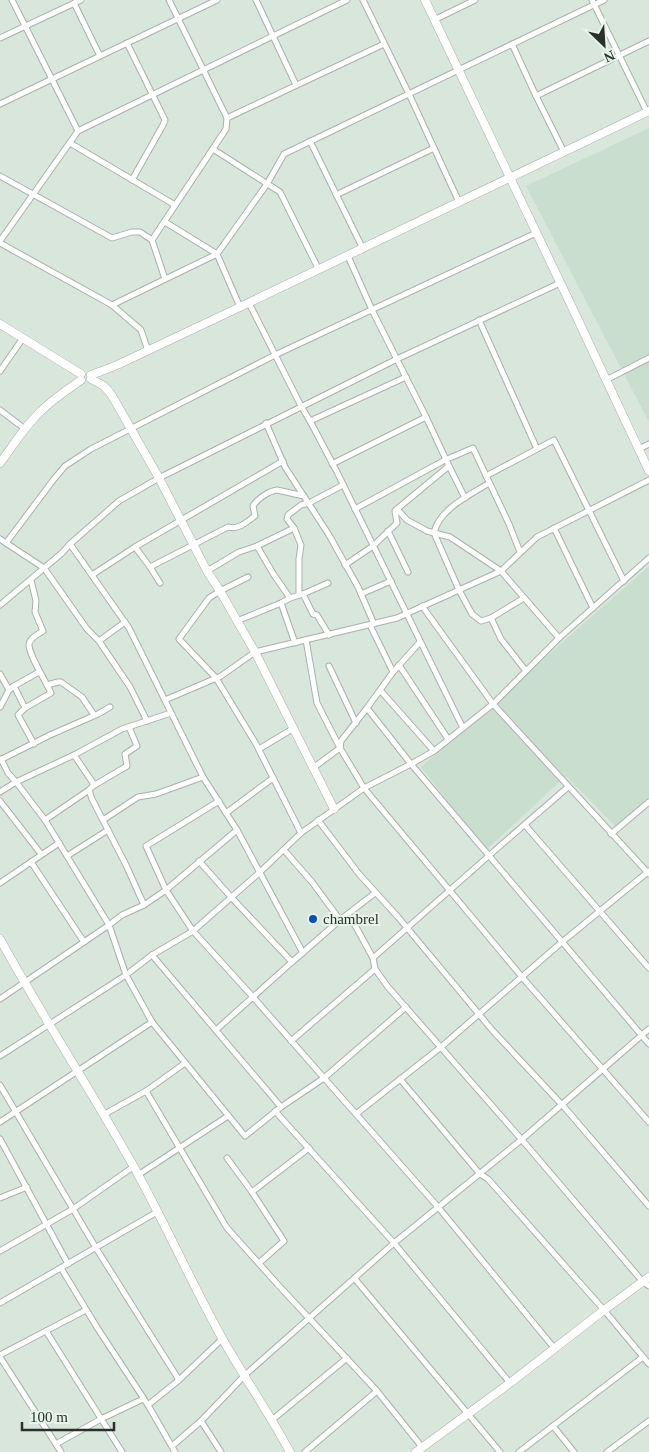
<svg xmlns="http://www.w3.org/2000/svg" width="649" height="1452" font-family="'Times New Roman',serif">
<rect width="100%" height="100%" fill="#d9e6dc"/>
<g fill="#cadecf">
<polygon points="649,128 649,422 526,186"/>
<polygon points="649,566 649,805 618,829 566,776 486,850 421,767"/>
</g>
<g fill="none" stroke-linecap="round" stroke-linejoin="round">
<defs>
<g id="street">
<polyline points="12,0 78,131"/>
<polyline points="256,0 296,85"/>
<polyline points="363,0 409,94 459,202"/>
<polyline points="592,0 647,112"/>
<polyline points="74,3 100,56"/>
<polyline points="434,20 475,0"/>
<polyline points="0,38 81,0"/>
<polyline points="127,43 165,120 163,125 132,180"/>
<polyline points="512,44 536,96"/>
<polyline points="0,104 217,0"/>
<polyline points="227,118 384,44"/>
<polyline points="310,141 363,249"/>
<polyline points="70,143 175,205"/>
<polyline points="213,149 280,192 319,270"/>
<polyline points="564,152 536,96 649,41"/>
<polyline points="0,176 112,238 132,232 140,232 152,240 165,279"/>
<polyline points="336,195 434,148"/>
<polyline points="165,222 217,254 240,307"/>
<polyline points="152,240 226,129 227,118 169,0"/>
<polyline points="0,241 78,131 347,0"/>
<polyline points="0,243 112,305 141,330 148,351"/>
<polyline points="249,303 301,406 310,421 337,472 463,728"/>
<polyline points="112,305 217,254 267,184 284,154 604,0"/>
<polyline points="479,320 537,449"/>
<polyline points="0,371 23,338"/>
<polyline points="606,380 649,358"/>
<polyline points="0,410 25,429"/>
<polyline points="310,421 406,377"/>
<polyline points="266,423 285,467 329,535 358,587 374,624"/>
<polyline points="639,449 649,444"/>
<polyline points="332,464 426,417"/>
<polyline points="449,466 465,498"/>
<polyline points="486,476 554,440 624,581"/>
<path d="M489,483C470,495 439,509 434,533L459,590L472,614L481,621L491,618L524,598"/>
<polyline points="355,509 445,460 473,448 509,524 520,552"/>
<polyline points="397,509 407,520 427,531 450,537 501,571 559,638"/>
<polyline points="294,528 287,519 288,515 301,505 309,503 343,485"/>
<polyline points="554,528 593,608"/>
<polyline points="388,531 408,572"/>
<polyline points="0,539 44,568 87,629 99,641 130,687 147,721"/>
<polyline points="6,543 54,479 65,466 91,449 275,355 536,233"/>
<polyline points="70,544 129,628 203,777 237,830 303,953"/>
<polyline points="257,546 274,575 290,598"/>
<path d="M135,547L150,567L228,527C239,530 246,522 255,516L253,506C257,499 269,491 277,490L304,496"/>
<polyline points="345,565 373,546 397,523 395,511 397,509 449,466 426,417 372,310 348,256"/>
<polyline points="150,567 160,583"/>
<polyline points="207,571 239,552 257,546 294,528 301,545 299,559 299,595"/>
<polyline points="92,575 135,547 283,461"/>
<polyline points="248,577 220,591 209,598 179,639 216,678 256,744 301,833"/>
<polyline points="303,594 313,614 317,615 329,635"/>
<polyline points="361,594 391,581"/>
<polyline points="281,603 295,643"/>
<polyline points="0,605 62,553 70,544 119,501 159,478 397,359 560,283"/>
<polyline points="422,606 493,704 649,874"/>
<polyline points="491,618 501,639 526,671"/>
<polyline points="237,621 281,603 290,598 303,594 328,583"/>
<polyline points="370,625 393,672"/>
<polyline points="306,640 317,703 340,748 313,768"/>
<polyline points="99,641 125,622"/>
<polyline points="420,642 393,672 367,708 341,741 340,748 364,788 522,977 649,1122"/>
<polyline points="399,665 448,739"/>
<polyline points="329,666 356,723"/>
<polyline points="0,674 9,690"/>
<polyline points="47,685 58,682 61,682 82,697 94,715"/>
<polyline points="14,686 25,708 18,715 34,744"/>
<polyline points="380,690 434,751"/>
<polyline points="165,700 221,676 255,652 397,618 501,571 537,537 649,480"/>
<polyline points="0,707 9,690 14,686 39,672"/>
<path d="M25,708L51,693C47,683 28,654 29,644C30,638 38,634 43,631L35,612L36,601L31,580"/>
<polyline points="367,708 411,764 649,1044"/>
<polyline points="259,749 294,728"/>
<polyline points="1,759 8,773 16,782 45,820 109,925 126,975 152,1022 245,1136 281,1107 324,1078 253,997 193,931 166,890 146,846 219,801"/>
<polyline points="0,760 50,735 98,714 110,707"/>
<polyline points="93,786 127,766 125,754 137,746 129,727"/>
<polyline points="0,792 16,782 74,755"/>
<polyline points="0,801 41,854"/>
<polyline points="226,813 273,778"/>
<polyline points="45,820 89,790"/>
<polyline points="103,820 138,797 156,794 203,777"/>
<polyline points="318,820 359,874 398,917 493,1031 565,1108 649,1206"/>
<polyline points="525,825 649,968"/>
<polyline points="611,834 649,802"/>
<polyline points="284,850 312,882 340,920"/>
<polyline points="67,856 108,830"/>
<polyline points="199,861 231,897 292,962 216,1030"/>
<polyline points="31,862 84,942"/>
<polyline points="0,883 59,843"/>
<polyline points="144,905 126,865 92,799 89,790 93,786 93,783 74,755 122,729 171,713"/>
<polyline points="347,915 356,927 373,958 375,969 388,987 529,1148 643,1282 649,1286"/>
<polyline points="152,955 281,1107"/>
<polyline points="373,958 501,845 568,787"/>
<polyline points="292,962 340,920 375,893"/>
<polyline points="0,999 109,925 122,915 144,905 166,890 237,830"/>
<polyline points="406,1007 324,1078 356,1114 441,1047 562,942 649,871"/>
<polyline points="291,1041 375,969"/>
<polyline points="0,1056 126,975 152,955 193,931 259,873 301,833 364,788 411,764 434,751 493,704 559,638 649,558"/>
<polyline points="400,1079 480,1174 488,1179 604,1310 649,1364"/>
<polyline points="0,1085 96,1248 179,1380"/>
<polyline points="146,1091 227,1228 280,1287 377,1391 422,1447"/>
<polyline points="275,1111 394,1243 510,1383"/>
<polyline points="356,1114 438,1207 555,1349"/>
<polyline points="103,1115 146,1091 185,1063"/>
<polyline points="0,1122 152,1022"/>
<polyline points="0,1139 68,1264"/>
<polyline points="227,1158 252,1192 284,1241 259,1263"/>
<polyline points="138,1175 228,1116"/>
<polyline points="252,1192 309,1148"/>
<polyline points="0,1198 27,1187"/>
<polyline points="0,1251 73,1209 133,1167"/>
<polyline points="61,1268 98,1329 148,1405 175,1452"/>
<polyline points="355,1279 500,1452"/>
<polyline points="0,1303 157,1212"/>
<polyline points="46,1331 122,1452"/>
<polyline points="0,1355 86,1310"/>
<polyline points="0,1357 61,1452"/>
<polyline points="148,1405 179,1380 222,1339"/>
<polyline points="272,1420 347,1358"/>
<polyline points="201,1421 221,1452"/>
<polyline points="553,1426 574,1452"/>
<polyline points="56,1444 101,1419 143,1399"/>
<polyline points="172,1446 201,1421 245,1375 394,1243 521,1140 649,1029"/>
<polyline points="305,1452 377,1391"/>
<polyline points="519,1452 643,1357"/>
<polyline points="607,1452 649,1421"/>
</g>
<g id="secondary">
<polyline points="425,0 571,305 649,471"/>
<polyline points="0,324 81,374"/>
<polyline points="91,375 115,366 240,307 649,111"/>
<polyline points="91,379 104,386 111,394 159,478 207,571 220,591 255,652 334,809"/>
<path d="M0,463C13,446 25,426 41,411C53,399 67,390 81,380"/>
<path d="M0,939C42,1016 91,1090 134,1167C165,1223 191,1282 222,1338C244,1377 269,1413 290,1452"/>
<polyline points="416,1452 510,1383 604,1310 649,1277"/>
</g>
</defs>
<use href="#street" stroke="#a7b3a9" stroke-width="7"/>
<use href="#secondary" stroke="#a7b3a9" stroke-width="9"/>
<use href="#street" stroke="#fff" stroke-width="5"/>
<use href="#secondary" stroke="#fff" stroke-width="8"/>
</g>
<circle fill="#0550ba" stroke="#e6f4e9" stroke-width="2" cx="313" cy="919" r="5"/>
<g text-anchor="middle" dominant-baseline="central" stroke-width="4" stroke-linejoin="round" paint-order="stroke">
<g font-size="15" fill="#2b302c" stroke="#e6f4e9" text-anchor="start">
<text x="323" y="919">chambrel</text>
</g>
</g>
<g transform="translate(604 45) rotate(155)" stroke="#e6f4e9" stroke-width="4" paint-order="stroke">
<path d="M0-4L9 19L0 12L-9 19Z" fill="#2b302c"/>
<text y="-8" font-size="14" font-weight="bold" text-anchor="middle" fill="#2b302c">N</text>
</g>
<path d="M22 1422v8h92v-8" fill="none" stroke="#2b302c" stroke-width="2.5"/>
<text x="30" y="1422" font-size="15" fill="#2b302c" stroke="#e6f4e9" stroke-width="4" paint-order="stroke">100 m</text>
</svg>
